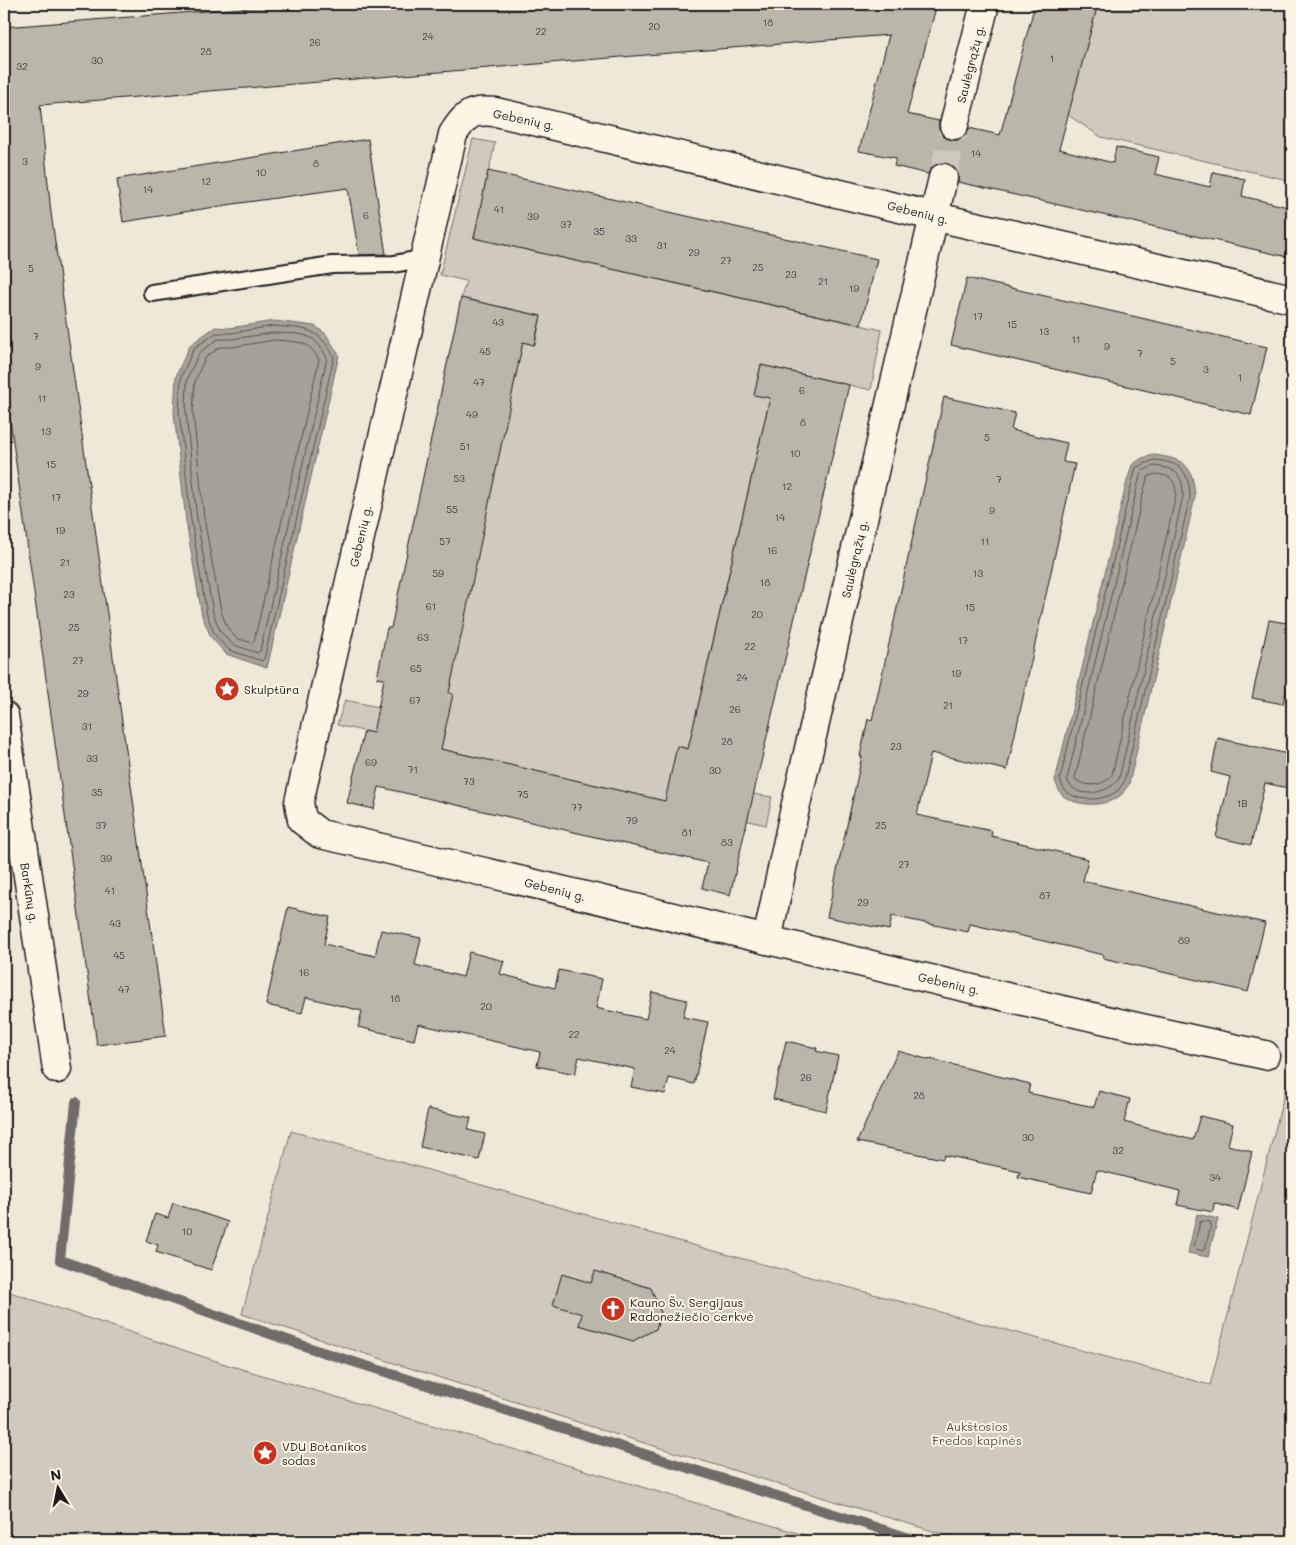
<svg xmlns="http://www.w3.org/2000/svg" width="1296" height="1545" font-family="Mali,sans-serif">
<rect width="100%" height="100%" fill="#eee8d9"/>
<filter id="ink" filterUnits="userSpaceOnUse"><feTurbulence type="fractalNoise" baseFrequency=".02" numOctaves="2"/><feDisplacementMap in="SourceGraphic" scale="10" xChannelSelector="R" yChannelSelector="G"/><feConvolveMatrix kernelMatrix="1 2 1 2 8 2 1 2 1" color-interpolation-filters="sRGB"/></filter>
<g filter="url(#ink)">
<g fill="#cfcabd" stroke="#76736c">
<polygon points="1098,4 1292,4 1292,181 1101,137 1068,115"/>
<polygon points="473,139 495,143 474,238 882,330 871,390 761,365 755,394 770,398 688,749 677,746 753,794 772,797 766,825 337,725 345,700 447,721 434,690 523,342 535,345 541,316 461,298 466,281 440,275"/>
<polygon points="1292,1063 1292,1541 965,1541 605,1431 242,1314 291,1131 714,1251 1210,1385"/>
<polygon points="4,1290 228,1365 825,1541 4,1541"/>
</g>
<g fill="#a7a299" stroke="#6f6c67">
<polygon points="274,321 315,326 326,334 339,355 267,668 226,654 211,637 202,616 186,521 174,413 176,376 190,345 215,327 230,328"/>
<path d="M1154,455C1185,459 1193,465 1195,497L1129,784C1127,787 1124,791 1122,794C1107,808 1077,807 1062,795C1059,792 1057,785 1055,781L1127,481L1132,465L1142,458Z"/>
<polygon points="1197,1214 1218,1219 1208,1257 1188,1253"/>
</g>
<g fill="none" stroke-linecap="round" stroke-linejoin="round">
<g stroke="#54524e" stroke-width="1">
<path d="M274,326C305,329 318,326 334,357L264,659L262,661L229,650L215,635L207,615L191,520L179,412L181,377L194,348L216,333H231Z"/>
<path d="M274,333C301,334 314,331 327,358L260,651L257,653L232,644L220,631L213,613L197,519L186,413L187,379L199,353L218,339H231Z"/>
<path d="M275,340C295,342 309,339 319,360L254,641L252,643L236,638L227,627L221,611L204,518L193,412L195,381L205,358L220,347H232Z"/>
<path d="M1154,460C1180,462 1189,470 1190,497L1124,782C1122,785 1120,789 1117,791C1104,801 1077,803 1065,790C1063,788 1061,782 1060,779L1132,482L1136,468Z"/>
<path d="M1154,466C1176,468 1183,474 1183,496L1119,779C1108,794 1074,801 1067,779L1138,484L1141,472Z"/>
<path d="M1156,474C1172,476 1175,479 1176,495L1112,775C1103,787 1087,787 1076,780L1075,778L1145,486L1148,477Z"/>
<polygon points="1203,1221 1210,1222 1211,1225 1205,1249 1203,1251 1196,1249 1194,1247 1200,1222"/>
</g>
<polyline stroke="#6f6c67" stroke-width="10" points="76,1102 60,1260 316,1350 919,1541"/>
</g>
<g fill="#bab6aa" stroke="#1c1c1c">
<polygon points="295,4 937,4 907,114 939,121 939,129 943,136 951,140 959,140 965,136 969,128 1000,135 1035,4 1098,4 1059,149 1113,163 1116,147 1159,157 1155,174 1210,187 1213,172 1245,179 1242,196 1292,208 1292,258 958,182 958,173 954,167 947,163 938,163 931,168 928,174 894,166 896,158 859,151 889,35 40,105 51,213 166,1036 97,1045 4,377 4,27"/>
<polygon points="368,139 386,254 359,255 348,188 233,204 123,222 117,179"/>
<polygon points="488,171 877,259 861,325 474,238"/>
<polygon points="967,278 1267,347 1251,415 951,345"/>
<polygon points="461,298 541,316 534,345 523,342 449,693 453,694 441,749 665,801 677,746 688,749 770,398 754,395 761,365 849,385 730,895 702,888 708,863 379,787 374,809 347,803 364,731 373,733 384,679 377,678 387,628 391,628"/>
<polygon points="944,397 1015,413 1011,430 1067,443 1063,462 1075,464 1007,770 931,753 917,815 992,831 991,836 1088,859 1083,881 1265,923 1248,992 1103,958 1104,955 970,924 968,932 892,916 889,930 827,917 862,756 860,756 868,719 872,720"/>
<polygon points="1269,620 1292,624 1292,692 1286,691 1283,704 1252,698"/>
<polygon points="1218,738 1292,755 1292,789 1265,783 1251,845 1216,837 1230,777 1211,772"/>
<polygon points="288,907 330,917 324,944 375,956 381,930 421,938 415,965 463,977 469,952 504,961 500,974 555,988 559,970 602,979 596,1008 646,1019 652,992 687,1000 683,1017 708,1022 694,1084 669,1078 665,1094 631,1087 635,1069 579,1057 575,1074 537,1066 540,1052 418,1024 414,1040 358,1027 362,1011 306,997 302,1013 266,1005"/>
<polygon points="786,1041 817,1048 816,1051 838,1056 826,1111 773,1099"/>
<polygon points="898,1051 930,1060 930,1059 1030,1084 1028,1093 1094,1107 1099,1091 1130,1099 1124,1122 1193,1140 1200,1116 1233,1124 1228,1145 1252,1152 1238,1210 1214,1203 1213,1212 1177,1205 1180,1191 1097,1170 1091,1193 1018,1177 1020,1171 944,1155 943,1159 857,1142"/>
<polygon points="428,1109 471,1118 468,1130 485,1134 479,1160 420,1147"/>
<polygon points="173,1203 228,1222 211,1270 156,1252 158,1245 146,1241 155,1214 168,1218"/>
<polygon points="595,1271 651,1288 661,1313 656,1329 633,1341 579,1325 582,1314 553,1305 562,1274 591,1283"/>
</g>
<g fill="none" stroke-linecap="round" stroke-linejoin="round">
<polyline stroke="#cec9bd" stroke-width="28" stroke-dasharray="28 14" stroke-linecap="butt" points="943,178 954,125"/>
<defs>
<polyline id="lane" points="152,293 332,265 394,264 425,258"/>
<g id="street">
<polyline points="954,125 985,4"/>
<polyline points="4,716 57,1069"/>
<polyline points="767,940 793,817 943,178"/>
<path d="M1265,1055C949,988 636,905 320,834L302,820L299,802L453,134C467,113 471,110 496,112L954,221L1292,299"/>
</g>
</defs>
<use href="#lane" stroke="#1c1c1c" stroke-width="20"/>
<use href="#street" stroke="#1c1c1c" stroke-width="31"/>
<use href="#lane" stroke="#fcf5e5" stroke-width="16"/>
<use href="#street" stroke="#fcf5e5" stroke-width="28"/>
</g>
</g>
<defs>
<symbol id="sight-disc" viewBox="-11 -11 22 22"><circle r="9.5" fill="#c8321e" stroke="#fcf5e5"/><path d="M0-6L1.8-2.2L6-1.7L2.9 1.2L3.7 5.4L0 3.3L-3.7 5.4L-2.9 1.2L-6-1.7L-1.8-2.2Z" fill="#fff"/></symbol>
<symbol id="church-disc" viewBox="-11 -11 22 22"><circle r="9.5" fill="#c8321e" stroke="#fcf5e5"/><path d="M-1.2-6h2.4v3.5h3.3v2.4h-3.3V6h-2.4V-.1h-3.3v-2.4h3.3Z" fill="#fff"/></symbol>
</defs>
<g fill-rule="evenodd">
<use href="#sight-disc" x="213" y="675" width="28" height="28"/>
<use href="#church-disc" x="599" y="1295" width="28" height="28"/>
<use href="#sight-disc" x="251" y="1439" width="28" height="28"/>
</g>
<g text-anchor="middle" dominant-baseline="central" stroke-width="4" stroke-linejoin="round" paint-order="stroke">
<g font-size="10" fill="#444240">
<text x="768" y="22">18</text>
<text x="654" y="26">20</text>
<text x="541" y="31">22</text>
<text x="428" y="36">24</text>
<text x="315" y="42">26</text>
<text x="206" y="51">28</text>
<text x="1052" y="58">1</text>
<text x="97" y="60">30</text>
<text x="22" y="66">32</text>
<text x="976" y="153">14</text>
<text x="25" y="161">3</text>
<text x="316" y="163">8</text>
<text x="261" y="172">10</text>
<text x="206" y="181">12</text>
<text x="148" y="189">14</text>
<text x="499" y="209">41</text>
<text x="366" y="215">6</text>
<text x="533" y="216">39</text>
<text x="566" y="224">37</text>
<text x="599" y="231">35</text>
<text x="631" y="238">33</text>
<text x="662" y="245">31</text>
<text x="694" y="252">29</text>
<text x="726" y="260">27</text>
<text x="758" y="267">25</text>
<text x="31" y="268">5</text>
<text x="791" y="274">23</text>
<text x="823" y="281">21</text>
<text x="854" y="288">19</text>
<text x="978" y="316">17</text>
<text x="498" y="322">43</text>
<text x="1012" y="324">15</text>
<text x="1044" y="331">13</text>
<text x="36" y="336">7</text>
<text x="1076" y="339">11</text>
<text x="1107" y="346">9</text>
<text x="485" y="351">45</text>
<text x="1140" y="353">7</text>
<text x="1173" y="361">5</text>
<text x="38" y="366">9</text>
<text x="1206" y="369">3</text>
<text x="1240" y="377">1</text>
<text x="479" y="382">47</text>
<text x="802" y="390">6</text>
<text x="42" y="398">11</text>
<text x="472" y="414">49</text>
<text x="803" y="422">8</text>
<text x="46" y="431">13</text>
<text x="987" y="437">5</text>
<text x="465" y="446">51</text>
<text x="795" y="453">10</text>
<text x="51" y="464">15</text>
<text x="459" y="478">53</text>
<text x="999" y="479">7</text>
<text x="787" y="486">12</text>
<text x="56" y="497">17</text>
<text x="452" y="509">55</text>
<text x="992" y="510">9</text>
<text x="780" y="517">14</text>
<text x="60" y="530">19</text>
<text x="445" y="541">57</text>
<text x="985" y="541">11</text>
<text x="772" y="550">16</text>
<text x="65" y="562">21</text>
<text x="438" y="573">59</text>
<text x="978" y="573">13</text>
<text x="765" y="582">18</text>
<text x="69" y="594">23</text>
<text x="431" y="606">61</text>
<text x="970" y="607">15</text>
<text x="757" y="614">20</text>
<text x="74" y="627">25</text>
<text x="423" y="637">63</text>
<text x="963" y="640">17</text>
<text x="750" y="646">22</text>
<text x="78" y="660">27</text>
<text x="416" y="668">65</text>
<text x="956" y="673">19</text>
<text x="742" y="677">24</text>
<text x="83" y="693">29</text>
<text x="415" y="700">67</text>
<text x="948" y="705">21</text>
<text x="735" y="709">26</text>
<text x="87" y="726">31</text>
<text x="727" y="741">28</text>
<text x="896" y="746">23</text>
<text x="92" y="758">33</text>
<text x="371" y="762">69</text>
<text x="413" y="769">71</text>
<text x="715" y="770">30</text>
<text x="469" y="781">73</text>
<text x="97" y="792">35</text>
<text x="523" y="794">75</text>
<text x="1242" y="803">1B</text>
<text x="577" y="807">77</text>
<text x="632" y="820">79</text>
<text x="101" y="825">37</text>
<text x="881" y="825">25</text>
<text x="687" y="832">81</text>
<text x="727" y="842">83</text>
<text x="106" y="858">39</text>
<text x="904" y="864">27</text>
<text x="110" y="890">41</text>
<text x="1045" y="895">87</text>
<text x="863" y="902">29</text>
<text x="115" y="923">43</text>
<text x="1184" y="940">89</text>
<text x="119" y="955">45</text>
<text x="304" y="972">16</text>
<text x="124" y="989">47</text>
<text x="395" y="998">18</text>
<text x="486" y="1006">20</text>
<text x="574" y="1034">22</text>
<text x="670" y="1050">24</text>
<text x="806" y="1077">26</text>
<text x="919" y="1095">28</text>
<text x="1028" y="1137">30</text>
<text x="1118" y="1150">32</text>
<text x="1215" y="1177">34</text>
<text x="187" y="1231">10</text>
</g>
<g font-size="12" fill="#1c1c1c" stroke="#fcf5e5">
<text transform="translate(970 64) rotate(-76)">Saulėgrąžų g.</text>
<text transform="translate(524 119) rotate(12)">Gebenių g.</text>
<text transform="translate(918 212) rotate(14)">Gebenių g.</text>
<text transform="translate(360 536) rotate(-77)">Gebenių g.</text>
<text transform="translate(854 559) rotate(-77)">Saulėgrąžų g.</text>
<text transform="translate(555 889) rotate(14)">Gebenių g.</text>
<text transform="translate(30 893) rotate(81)">Barkūnų g.</text>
<text transform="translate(949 983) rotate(13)">Gebenių g.</text>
</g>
<g font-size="12" fill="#1c1c1c" stroke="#fcf5e5" text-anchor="start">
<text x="244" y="689">Skulptūra</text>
<text x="630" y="1302">Kauno Šv. Sergijaus<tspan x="630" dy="14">Radonežiečio cerkvė</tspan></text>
<text x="282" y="1446">VDU Botanikos<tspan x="282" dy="14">sodas</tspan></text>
</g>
<g font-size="12" fill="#52504c" stroke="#fcf5e5">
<text x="977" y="1426">Aukštosios<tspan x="977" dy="14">Fredos kapinės</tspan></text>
</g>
</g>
<rect width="1296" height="1545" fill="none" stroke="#fcf5e5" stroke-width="20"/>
<rect x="10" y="10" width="1276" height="1525" fill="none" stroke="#1c1c1c" stroke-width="2" filter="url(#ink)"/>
<g transform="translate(58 1488) rotate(350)" stroke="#fcf5e5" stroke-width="4" paint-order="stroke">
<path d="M0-4L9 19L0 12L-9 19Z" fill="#1c1c1c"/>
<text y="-8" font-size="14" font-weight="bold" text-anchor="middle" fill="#1c1c1c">N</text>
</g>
</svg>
